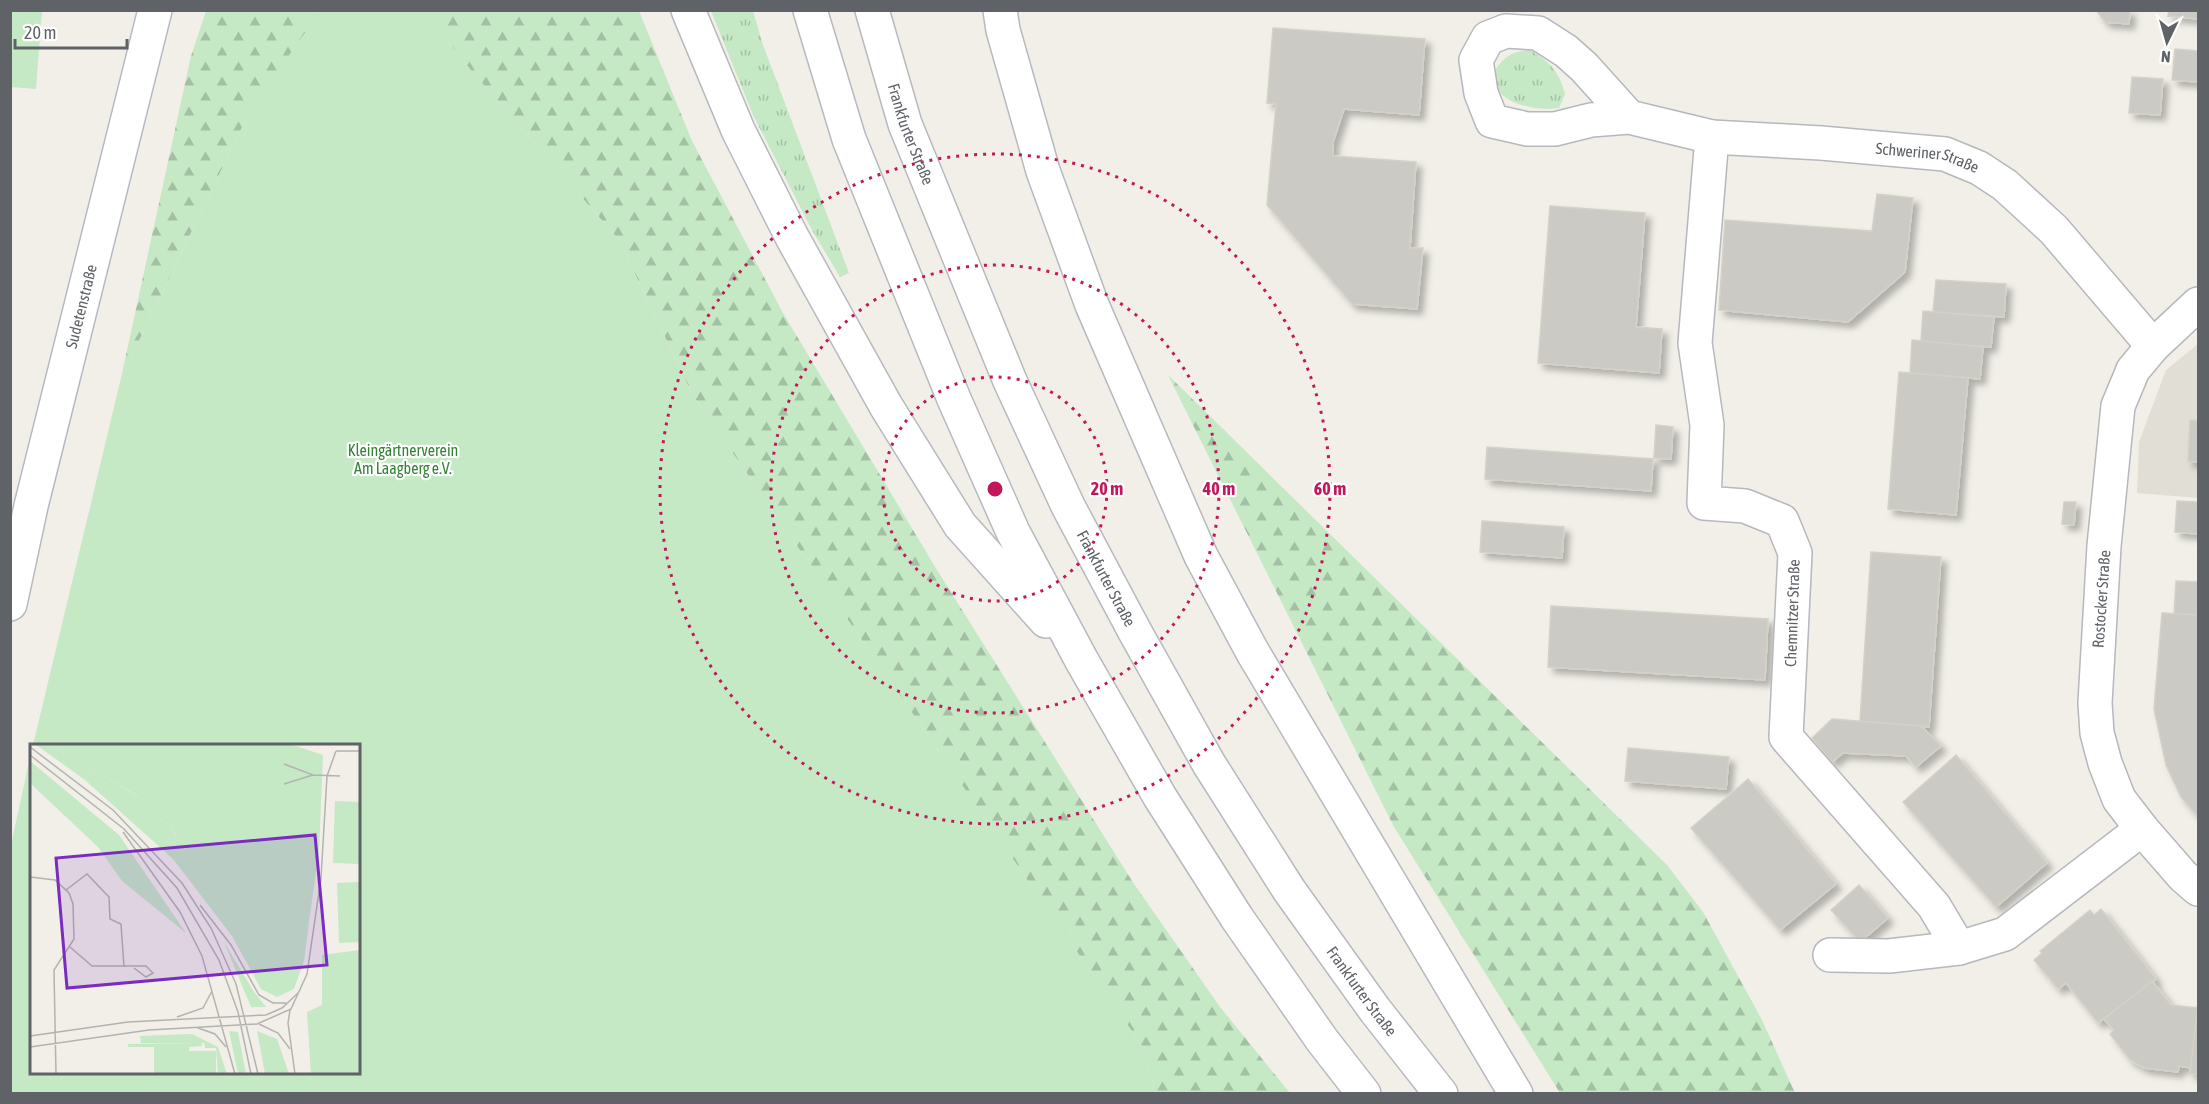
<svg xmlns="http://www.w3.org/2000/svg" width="2209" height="1104" font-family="'Asap Condensed',sans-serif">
<defs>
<pattern id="grass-tufts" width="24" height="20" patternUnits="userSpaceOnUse" patternTransform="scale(1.5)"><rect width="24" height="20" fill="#c5e8c5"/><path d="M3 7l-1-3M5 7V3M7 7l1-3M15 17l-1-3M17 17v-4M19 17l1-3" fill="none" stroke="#a3c0a4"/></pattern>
<pattern id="forest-firs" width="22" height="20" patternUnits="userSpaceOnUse" patternTransform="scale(1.5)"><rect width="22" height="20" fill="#c5e8c5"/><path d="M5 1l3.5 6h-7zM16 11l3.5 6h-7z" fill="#a3c0a4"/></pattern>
<filter id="shadow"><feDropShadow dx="5.5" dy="5.5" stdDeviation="3" flood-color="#0004"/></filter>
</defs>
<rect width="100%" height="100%" fill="#f1efe8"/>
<polygon fill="#e1ded6" points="2198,344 2198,498 2137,493 2139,442 2166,370"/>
<g fill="url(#grass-tufts)">
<polygon points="711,11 753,11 763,45 849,273 840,277 812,230 753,115"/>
<path d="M1530,50C1550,62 1559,71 1565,94L1559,108C1542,111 1507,106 1498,89C1495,84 1496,75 1495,70C1505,56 1513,51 1530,50Z"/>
</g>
<g fill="url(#forest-firs)">
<polygon points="206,11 321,11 251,109 121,378 191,56"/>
<polygon points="423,11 639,11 692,141 783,313 937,570 1134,884 1220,1007 1290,1093 1156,1093 1142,1046 692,394 619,240 474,74"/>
<polygon points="1168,375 1667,865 1703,912 1762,1020 1795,1093 1560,1093 1394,827"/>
</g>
<g fill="#c5e8c5">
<polygon points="11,10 42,11 36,89 11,87"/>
<polygon points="321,10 423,11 474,74 619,240 692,394 1142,1046 1156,1093 11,1093 11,845 31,753 32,1072 358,1072 358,746 33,745 121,378 251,109"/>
</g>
<g fill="#cccac5" stroke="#d6d1c6" stroke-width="1.5" filter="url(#shadow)">
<polygon points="2096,10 2130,10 2129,24 2105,22"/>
<polygon points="2169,10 2198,10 2198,19 2168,16"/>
<polygon points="1273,28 1425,39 1419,115 1344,109 1333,142 1333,156 1416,162 1410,248 1423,248 1417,309 1352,304 1267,205 1276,104 1267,103"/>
<polygon points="2175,49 2198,51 2198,82 2172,80"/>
<polygon points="2132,77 2163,79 2160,115 2129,113"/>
<polygon points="1877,194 1913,198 1905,272 1848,322 1719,310 1725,220 1872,231"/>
<polygon points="1550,206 1645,213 1636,327 1662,329 1659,373 1538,363"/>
<polygon points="1936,280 2006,284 2004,317 1933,312"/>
<polygon points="1923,311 1994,317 1991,347 1921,342"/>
<polygon points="1912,340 1983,347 1980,379 1910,373"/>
<polygon points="1899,372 1968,378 1956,515 1888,509"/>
<polygon points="2190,420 2198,421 2198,462 2188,461"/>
<polygon points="1656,425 1673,427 1671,459 1654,458"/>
<polygon points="1487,447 1653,459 1651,491 1485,479"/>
<polygon points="2177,501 2198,502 2198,534 2175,532"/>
<polygon points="2064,502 2076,502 2074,525 2062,524"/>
<polygon points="1482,521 1564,527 1562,558 1480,552"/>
<polygon points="1871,552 1941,557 1929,727 1860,721"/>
<polygon points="2176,581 2198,582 2198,615 2174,614"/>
<polygon points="1551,606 1768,619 1765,680 1548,667"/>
<polygon points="2162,613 2198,615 2198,817 2181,797 2166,765 2154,709"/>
<polygon points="1832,719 1921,726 1941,746 1916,767 1906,756 1843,753 1832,762 1812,738"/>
<polygon points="1628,748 1729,757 1726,789 1625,781"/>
<polygon points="1956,755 2047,863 1996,907 1903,802"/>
<polygon points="1748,779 1836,884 1780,930 1691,828"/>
<polygon points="1859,885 1888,918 1860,942 1831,910"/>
<polygon points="2101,909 2156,979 2098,1023 2066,983 2058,989 2034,960 2042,953 2040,951 2090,910 2094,915"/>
<polygon points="2152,981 2171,1005 2198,1008 2191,1068 2179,1066 2178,1072 2144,1068 2130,1060 2110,1034 2114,1030 2104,1019"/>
<polygon points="2198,1002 2198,1074 2190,1074"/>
</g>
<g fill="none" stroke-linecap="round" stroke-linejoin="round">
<defs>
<g id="street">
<path id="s1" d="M1629,117L1584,67L1566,51L1538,33L1506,31L1488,38L1476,60L1481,93L1492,121L1527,129H1555L1591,120L1629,117L1712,137L1821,143L1945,154L1979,168L2005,185L2054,230L2153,346"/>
<polyline points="1712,137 1695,343 1707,425 1704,503 1745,506 1782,521 1795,553 1786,737 1934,906 1959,948 2005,934 2142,829"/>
<polyline points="2198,304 2153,346 2133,370 2118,406 2104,546 2095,703 2097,733 2105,763 2119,799 2142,829 2183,876 2198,889"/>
<polyline points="1830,955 1889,956 1959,948"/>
</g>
<g id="secondary">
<polyline points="688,10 738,130 792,237 886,406 960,525 1046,621"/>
<polyline points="810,10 849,139 954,399 1013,532 1082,661 1160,797 1237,918 1322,1040 1364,1094"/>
<path id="s2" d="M872,10L905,124L1010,381L1068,506L1134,630L1209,764L1289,890L1375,1010L1441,1094"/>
<polyline points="1000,10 1003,30 1043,171 1092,305 1201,556 1252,651 1516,1094"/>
<path id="s3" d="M10,604L31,506L155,10"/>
</g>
</defs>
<use href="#street" stroke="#b5b8bc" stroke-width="36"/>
<use href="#secondary" stroke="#b6babf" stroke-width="36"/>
<use href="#street" stroke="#fff" stroke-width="33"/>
<use href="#secondary" stroke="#fff" stroke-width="33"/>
</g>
<g fill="none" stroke="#c2185b" stroke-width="3" stroke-dasharray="3 6">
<circle cx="995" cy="489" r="112"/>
<circle cx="995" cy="489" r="224"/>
<circle cx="995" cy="489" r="335"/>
</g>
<g text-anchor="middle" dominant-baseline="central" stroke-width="4.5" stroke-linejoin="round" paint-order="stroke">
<g font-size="16" fill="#5f6368" stroke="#fff">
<text stroke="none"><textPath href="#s2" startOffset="130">Frankfurter Straße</textPath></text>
<text stroke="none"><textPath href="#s1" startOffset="706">Schweriner Straße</textPath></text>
<text stroke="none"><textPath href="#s3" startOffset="306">Sudetenstraße</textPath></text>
<text stroke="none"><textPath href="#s2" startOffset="616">Frankfurter Straße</textPath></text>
<text transform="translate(2101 599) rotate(-86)">Rostocker Straße</text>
<text transform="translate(1792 613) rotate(-88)">Chemnitzer Straße</text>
<text stroke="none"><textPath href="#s2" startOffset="1102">Frankfurter Straße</textPath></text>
</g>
<g font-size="16" fill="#348238" stroke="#fff">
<text x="403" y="450">Kleingärtnerverein<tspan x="403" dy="18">Am Laagberg e.V.</tspan></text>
</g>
</g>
<g transform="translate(30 744)">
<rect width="330" height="330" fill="#f1efe8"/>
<path d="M5,0H19L62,25L55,36ZM194,198L224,248L236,263H221ZM199,287L208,288L216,330H208ZM227,287L247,295L259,330H235ZM162,290L188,303L197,330H188L186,304H175L174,299H111L110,292Z" fill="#c5e8c5"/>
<path d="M0,17L89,91L156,189L92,137L68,103L0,39ZM62,25L109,53L114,70L142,81L146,94L222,199L254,231L279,178L274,217L264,245L247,253L231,245L202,192L143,115L55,36Z" fill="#c5e8c5"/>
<path d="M19,0H260L293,11L289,107L279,178L254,232L222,199L152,110L142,81L114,70L104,61L108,52ZM305,57L330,58V120L303,119ZM330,138V198L309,199L307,139ZM330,206V330H281L277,268L292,261V211ZM172,299V302L159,303V307H186V330H124V303H98V300Z" fill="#c5e8c5"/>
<path fill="none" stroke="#b3b3b1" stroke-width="1.5" d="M0,3L83,66L152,139L181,184L206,240L228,330M306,7H330M0,11L94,85L147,144L189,216L208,268L221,330M254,20L283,31L310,32M254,40L283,31M93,88L150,168L172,212L205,330M0,133L25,136L39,149L43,160L44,195L24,226L26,330M36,146L57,130L79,153L80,175L91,180L94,223M170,161L201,201L229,251L243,259H256M40,203L62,222H116L123,229L116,233L104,224M260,266L258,279L265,330M147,273L173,264L182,247M229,280L248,289L260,305M168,284L185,290L196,303M0,292L98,278L236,271L252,264L268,249M0,303L119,286L227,280L261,265L277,230L291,134L297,32L306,7"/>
<path fill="#7b2cbf" fill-opacity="0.15" stroke="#7b2cbf" stroke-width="3" d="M285,91L297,221L37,244L26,114Z"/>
<rect width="330" height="330" fill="none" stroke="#5f6368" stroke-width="3"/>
</g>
<circle cx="995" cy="489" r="9" fill="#c2185b" stroke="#fff" stroke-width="3"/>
<g font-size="18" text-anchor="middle" font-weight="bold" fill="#c2185b" stroke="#fff" stroke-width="4.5" stroke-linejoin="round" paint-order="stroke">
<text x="1107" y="495">20 m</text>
<text x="1219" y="495">40 m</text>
<text x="1330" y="495">60 m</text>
</g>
<rect width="2209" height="1104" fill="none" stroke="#5f6368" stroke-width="24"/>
<g transform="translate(2167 42) rotate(185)" stroke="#ffffff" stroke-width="4.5" paint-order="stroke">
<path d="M0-4.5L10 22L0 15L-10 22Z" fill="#5f6368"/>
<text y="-9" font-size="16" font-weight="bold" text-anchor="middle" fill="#5f6368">N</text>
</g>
<path d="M15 39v9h112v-9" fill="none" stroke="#5f6368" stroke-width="3"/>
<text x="24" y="39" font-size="18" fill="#5f6368" stroke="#ffffff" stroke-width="4.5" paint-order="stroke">20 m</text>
</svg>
